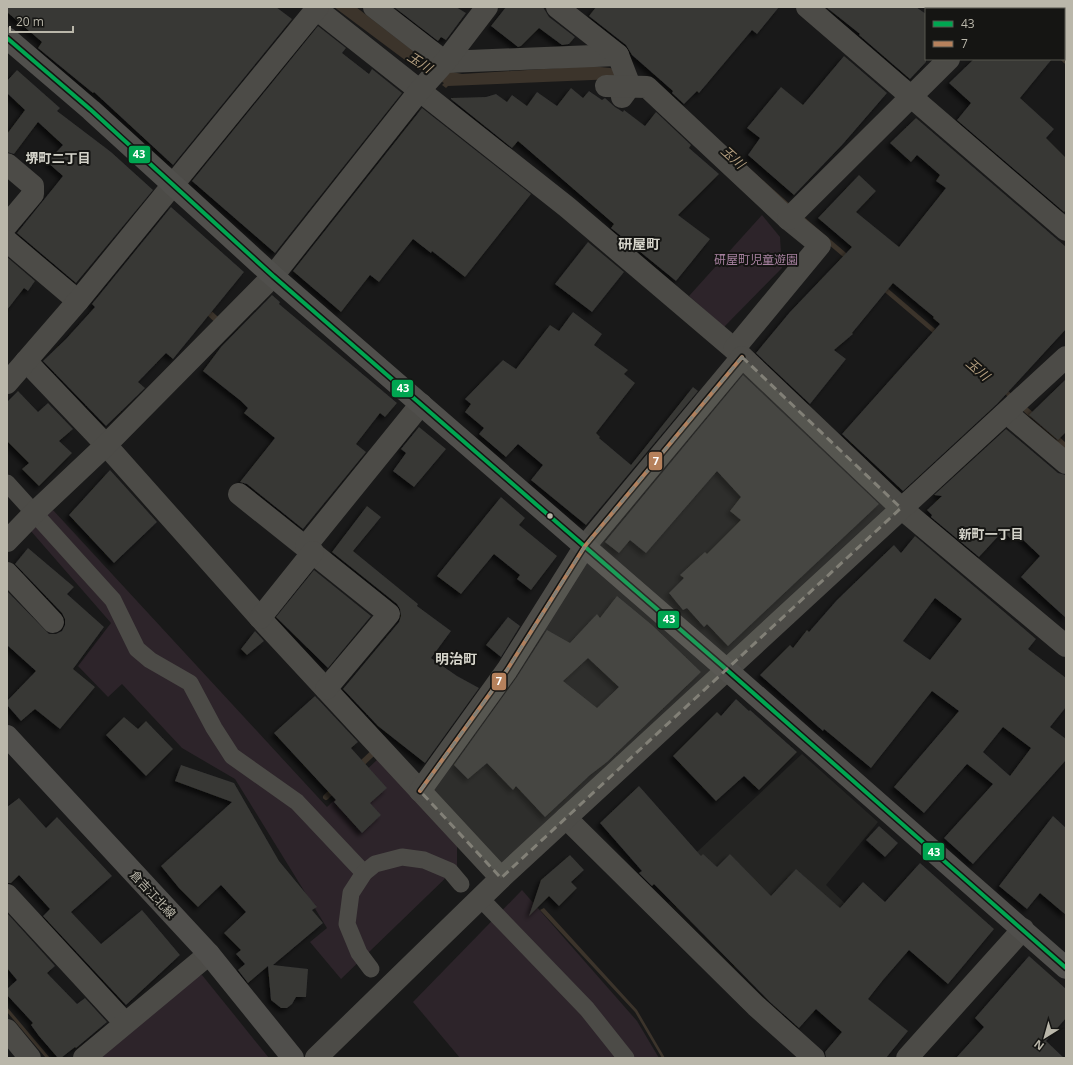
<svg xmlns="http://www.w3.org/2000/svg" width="1073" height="1065" font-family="'Open Sans','Noto Sans JP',sans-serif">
<defs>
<filter id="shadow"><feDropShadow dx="-3.5" dy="3.5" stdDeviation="2" flood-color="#0009"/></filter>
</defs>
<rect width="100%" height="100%" fill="#191919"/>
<polygon fill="#252523" points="802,754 878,822 826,885 862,920 781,1016 668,903 693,877 683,865"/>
<g fill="#2d242a">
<polygon points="762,215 780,237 782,268 724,327 689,296"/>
<polygon points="53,510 327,807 379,758 457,846 457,867 341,979 310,942 327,928 235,779 182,748 122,684 108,697 78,666 111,623 30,530"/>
<polygon points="522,890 637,1021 659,1058 460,1058 413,1002"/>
<polygon points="202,975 269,1058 99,1058 198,976"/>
</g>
<g fill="#3c342b">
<polygon points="334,7 356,7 430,64 443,70 462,74 591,66 610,68 651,80 811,223 1035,414 1066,443 1066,451 1005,394 822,239 717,144 616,79 448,86 446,88 442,85 444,83 413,66"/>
<polygon points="544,908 637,1010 665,1058 662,1058 635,1012 540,910"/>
<polygon points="7,1007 50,1058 46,1058 7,1012"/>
</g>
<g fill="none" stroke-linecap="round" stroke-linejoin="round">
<g stroke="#3c342b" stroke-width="6">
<polyline points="1064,59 1066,61"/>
<polyline points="204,308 219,322"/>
<polyline points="358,767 374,752"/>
<polyline points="326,797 335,788"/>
</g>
</g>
<g fill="#373735" fill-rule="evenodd" filter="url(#shadow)">
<polygon points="7,7 276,7 292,19 173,165 94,92 93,93 38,48 42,42 7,12"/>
<polygon points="394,7 456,7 466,13 446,40 441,37 438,41"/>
<polygon points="506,7 543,7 549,17 575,37 569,44 562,45 539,28 521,46 518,47 491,26"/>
<polygon points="596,7 779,7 757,34 752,30 699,93 697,91 684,104 672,93 673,91 632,55 626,45 589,16"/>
<polygon points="826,7 916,7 926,14 926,62 910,79 859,35 860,34"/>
<polygon points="318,26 346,48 342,53 369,74 372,69 402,93 275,253 192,181"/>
<polygon points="844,56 887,93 842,145 794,195 748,155 760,138 747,128 781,87 803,105"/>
<polygon points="974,59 1052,59 1020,98 1054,129 1046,138 1066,158 1066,210 1064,212 957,120 971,103 949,83"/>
<polygon points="17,70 60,108 57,111 111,152 153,190 76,283 17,233 63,176 47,162 63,145 38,122 14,154 7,152 7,134 25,110 7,93 7,81"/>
<polygon points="571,88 583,98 589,91 602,100 605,98 615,107 623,112 624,110 645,126 656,112 691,145 689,148 719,174 678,215 710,239 676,281 611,228 614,224 518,141 512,148 451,99 451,98 486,97 496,94 507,102 512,95 527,106 537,92 557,106"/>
<polygon points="422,108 531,194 465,277 432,251 431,253 413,239 379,282 370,275 341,312 293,271"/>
<polygon points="916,118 1066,247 1066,329 997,404 903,491 842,434 940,324 933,318 934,317 893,283 852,333 853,334 834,350 846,359 810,404 756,353 790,312 852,247 818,218 859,175 876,191 856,212 899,247 946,188 936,181 940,175 917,155 911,162 890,143"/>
<polygon points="171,207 244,272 173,359 166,353 138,382 145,388 106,426 43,361 66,339 95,307 92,304"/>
<polygon points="588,242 624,272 592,312 555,284"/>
<polygon points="7,257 35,281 28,291 24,288 7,310"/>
<polygon points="272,295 280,302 279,304 397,403 385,417 380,413 356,444 366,452 303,529 247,484 240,482 275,438 244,413 248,408 241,401 203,371 221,347"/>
<polygon points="573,312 602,334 594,345 628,370 624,374 635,383 596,433 600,437 599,438 631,465 693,387 698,391 586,525 531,480 543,465 518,444 506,457 479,434 484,428 465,412 471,404 465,399 503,360 516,369 550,325 559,331"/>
<polygon points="743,375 879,504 728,646 707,624 704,627 687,608 683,610 669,593 684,578 680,575 705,552 707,554 741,520 730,511 741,497 717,471 646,553 630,540 619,553 605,542"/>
<polygon points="1066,379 1066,432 1058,440 1029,415"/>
<polygon points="18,391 38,412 48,403 73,429 59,441 72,453 39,486 22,469 29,463 7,441 7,402"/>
<polygon points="419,427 446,449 414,487 393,471 406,453 401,449"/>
<polygon points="1006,429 1058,473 1066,475 1066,618 1021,577 1040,556 1017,534 1011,539 1003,531 979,557 931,517 932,515 927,510 942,496 934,495"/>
<polygon points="110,470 157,522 114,563 69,515"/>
<polygon points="501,497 525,518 519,525 557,556 531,590 517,579 520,575 494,554 461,594 437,576"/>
<polygon points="367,506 381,517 353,551 418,604 417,606 451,631 431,658 457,676 479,688 425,763 378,726 343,689 399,622 401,616 400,609 397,604 332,552"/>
<path d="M915,536L1036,639L1028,649L1066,678V707L1050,727L1066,739V760L973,864L944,838L993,784L967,764L924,813L894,787L959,711L932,691L871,768L824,729L823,731L760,675L790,645L793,648L807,630L809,632L837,600L894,545L901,553ZM935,598L962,619L930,660L903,641ZM1003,727L1031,748L1010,776L983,752Z"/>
<polygon points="28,548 74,587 67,594 104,627 73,669 95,687 60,729 35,709 21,721 7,705 7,701 36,671 7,645 7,591 49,634 56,634 62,631 65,625 65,619 62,613 15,564"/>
<polygon points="314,570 371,616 328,668 276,617"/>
<path d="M617,596L652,625L701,672L607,762L590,775L545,817L516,786L513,790L487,763L468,779L454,765L517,677L547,630L570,643L597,614L600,618ZM588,658L619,687L597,708L563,681Z"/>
<polygon points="508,617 520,626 501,657 486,645"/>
<polygon points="255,631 264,641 247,655 241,649"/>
<polygon points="315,696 358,742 351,748 387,788 370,803 381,815 362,833 334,802 336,800 274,733"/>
<polygon points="736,699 749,711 750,710 797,752 759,790 744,776 716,801 673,756 717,712 721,716"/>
<polygon points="124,717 138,729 146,721 173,749 146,776 106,735"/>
<polygon points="181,765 234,783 279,861 317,907 312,910 323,923 273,965 308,969 306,997 296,997 292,1004 287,1008 281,1008 271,1000 268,966 248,983 238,970 245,964 236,954 241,950 224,933 246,912 221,885 198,907 179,888 161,866 232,802 175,781"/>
<polygon points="639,786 701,856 703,854 717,867 730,854 771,896 796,869 840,908 863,882 885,902 920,863 994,929 948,984 909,950 883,980 868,999 908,1031 886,1058 826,1058 825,1052 842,1032 816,1009 799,1028 770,1002 654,884 652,886 639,873 642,871 600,823"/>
<polygon points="19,798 46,828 57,817 112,876 71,912 101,944 142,910 180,955 126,1005 43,916 50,909 19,875 11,883 7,883 7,807"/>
<polygon points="1053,816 1066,828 1066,915 1040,893 1027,909 999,886"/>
<polygon points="879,826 898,843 885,857 866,840"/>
<polygon points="570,855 584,870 571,882 577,888 559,906 549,896 529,916 541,880"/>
<polygon points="7,913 55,966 47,973 77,1004 85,998 107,1022 76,1048 75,1047 61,1058 58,1058 39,1036 31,1025 33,1023 7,995 7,989 17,980 7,968"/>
<polygon points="1029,956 1066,989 1066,1018 1046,1041 1064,1058 956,1058 984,1027 975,1018"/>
</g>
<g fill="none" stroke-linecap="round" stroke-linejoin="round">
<g stroke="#4c4b47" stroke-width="17">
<polyline points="7,483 113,600 137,649 150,660 190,683 214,728 232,756 297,802 364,873"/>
<polyline points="481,899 587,1009 626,1058"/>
<polyline points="371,969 359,953 347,924 351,893 364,873 375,864 402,857 424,860 450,871 461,884"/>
</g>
<g stroke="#4c4b47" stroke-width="22">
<polyline points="314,7 567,207 734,349 901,508 1066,646"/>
<polyline points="374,7 445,62 618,55"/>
<polyline points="557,7 618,55 630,86 622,97"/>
<polyline points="807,7 1066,230"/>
<polyline points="999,9 1001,7"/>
<polyline points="606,86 647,87 788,219 820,245 734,349"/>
<polyline points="7,164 33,186 33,194 7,225"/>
<polyline points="788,219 949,59"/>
<polyline points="7,241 78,301"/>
<polyline points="26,361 106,445 260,618 501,878"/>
<polyline points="7,383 78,301 318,7"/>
<polyline points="1007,413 1066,463"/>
<polyline points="239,494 389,614 326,689"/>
<polyline points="7,541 35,512 106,445 273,276 420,90 445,62 487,7"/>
<polyline points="306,546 421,404"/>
<polyline points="7,573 53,622"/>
<polyline points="260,618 313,552"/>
<polyline points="420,791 507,670 585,546 742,357"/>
<polyline points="566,818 756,1006 814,1058"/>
<polyline points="7,895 125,1023"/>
<polyline points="7,1030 30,1058"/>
<polyline points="84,1058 209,954"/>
<polyline points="907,1058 1023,929"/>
</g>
<polyline stroke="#4c4b47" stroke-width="22" points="316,1058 501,878 1066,357"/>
<g stroke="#504f4c" stroke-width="22">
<polyline points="7,38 91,110 273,276 727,670 1066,968"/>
<polyline points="7,736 209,954 293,1058"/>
</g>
<defs>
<polyline id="bus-1" points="7,38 91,110 273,276 727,670 1066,968"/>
<polyline id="bus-2" points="420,791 507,670 585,546 742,357"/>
</defs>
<use href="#bus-1" stroke="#151513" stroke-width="7"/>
<use href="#bus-2" stroke="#151513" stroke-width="7"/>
<use href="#bus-1" stroke="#00a651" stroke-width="4"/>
<use href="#bus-2" stroke="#b6815c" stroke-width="4"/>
</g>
<path fill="#828077" fill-opacity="0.2" stroke="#828077" stroke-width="3" stroke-dasharray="8 5" stroke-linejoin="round" d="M742,357L901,508L501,878L420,791L507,670L585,546Z"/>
<circle fill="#bab7aa" stroke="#151513" stroke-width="1.5" cx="550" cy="516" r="3.5"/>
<g text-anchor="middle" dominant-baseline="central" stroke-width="4" stroke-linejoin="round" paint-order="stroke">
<g font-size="12" fill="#a6809f" stroke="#151513">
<text x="756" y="259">研屋町児童遊園</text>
</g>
<g font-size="12" fill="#bab7aa" stroke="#151513">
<text transform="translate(153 894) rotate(47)">倉吉江北線</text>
</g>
<g font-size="13" font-style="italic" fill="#b6a080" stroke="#151513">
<text transform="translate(420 62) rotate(33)">玉川</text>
<text transform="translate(733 157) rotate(42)">玉川</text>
<text transform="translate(978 369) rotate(41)">玉川</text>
</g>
<g font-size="13" font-weight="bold" fill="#d6d5cb" stroke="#151513">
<text x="58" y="158">堺町二丁目</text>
<text x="991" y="534">新町一丁目</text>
</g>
<g font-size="14" font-weight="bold" fill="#d6d5cb" stroke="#151513">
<text x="639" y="243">研屋町</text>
<text x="456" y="658">明治町</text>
</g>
</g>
<g stroke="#151513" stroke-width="1.5">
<rect x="128" y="145" width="23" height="19" rx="4" fill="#00a651"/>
<rect x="391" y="379" width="23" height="19" rx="4" fill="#00a651"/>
<rect x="648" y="451" width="15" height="20" rx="4" fill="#b6815c"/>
<rect x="657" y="610" width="23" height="19" rx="4" fill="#00a651"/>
<rect x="491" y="672" width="16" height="19" rx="4" fill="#b6815c"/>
<rect x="922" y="842" width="23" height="19" rx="4" fill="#00a651"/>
</g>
<g font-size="11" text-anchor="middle" font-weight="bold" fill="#fff">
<text x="139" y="158">43</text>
<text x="403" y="392">43</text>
<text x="656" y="465">7</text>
<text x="669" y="623">43</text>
<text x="499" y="685">7</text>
<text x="934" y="856">43</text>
</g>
<rect width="1073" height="1065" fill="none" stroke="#bab7aa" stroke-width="16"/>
<rect x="925" y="8" width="140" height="52" fill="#151513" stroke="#57564f"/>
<rect x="933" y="21" width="20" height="6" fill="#00a651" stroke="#57564f"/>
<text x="961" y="28" font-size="12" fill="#bab7aa">43</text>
<rect x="933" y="41" width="20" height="6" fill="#b6815c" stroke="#57564f"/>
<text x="961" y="48" font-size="12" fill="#bab7aa">7</text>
<g transform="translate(1045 1037) rotate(217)" stroke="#151513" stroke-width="3" paint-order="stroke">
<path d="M0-3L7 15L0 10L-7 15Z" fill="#bab7aa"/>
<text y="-6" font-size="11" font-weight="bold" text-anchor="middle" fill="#bab7aa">N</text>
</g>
<path d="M10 26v6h63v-6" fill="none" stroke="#bab7aa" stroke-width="2"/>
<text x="16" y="26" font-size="12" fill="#bab7aa" stroke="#151513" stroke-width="3" paint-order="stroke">20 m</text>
</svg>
